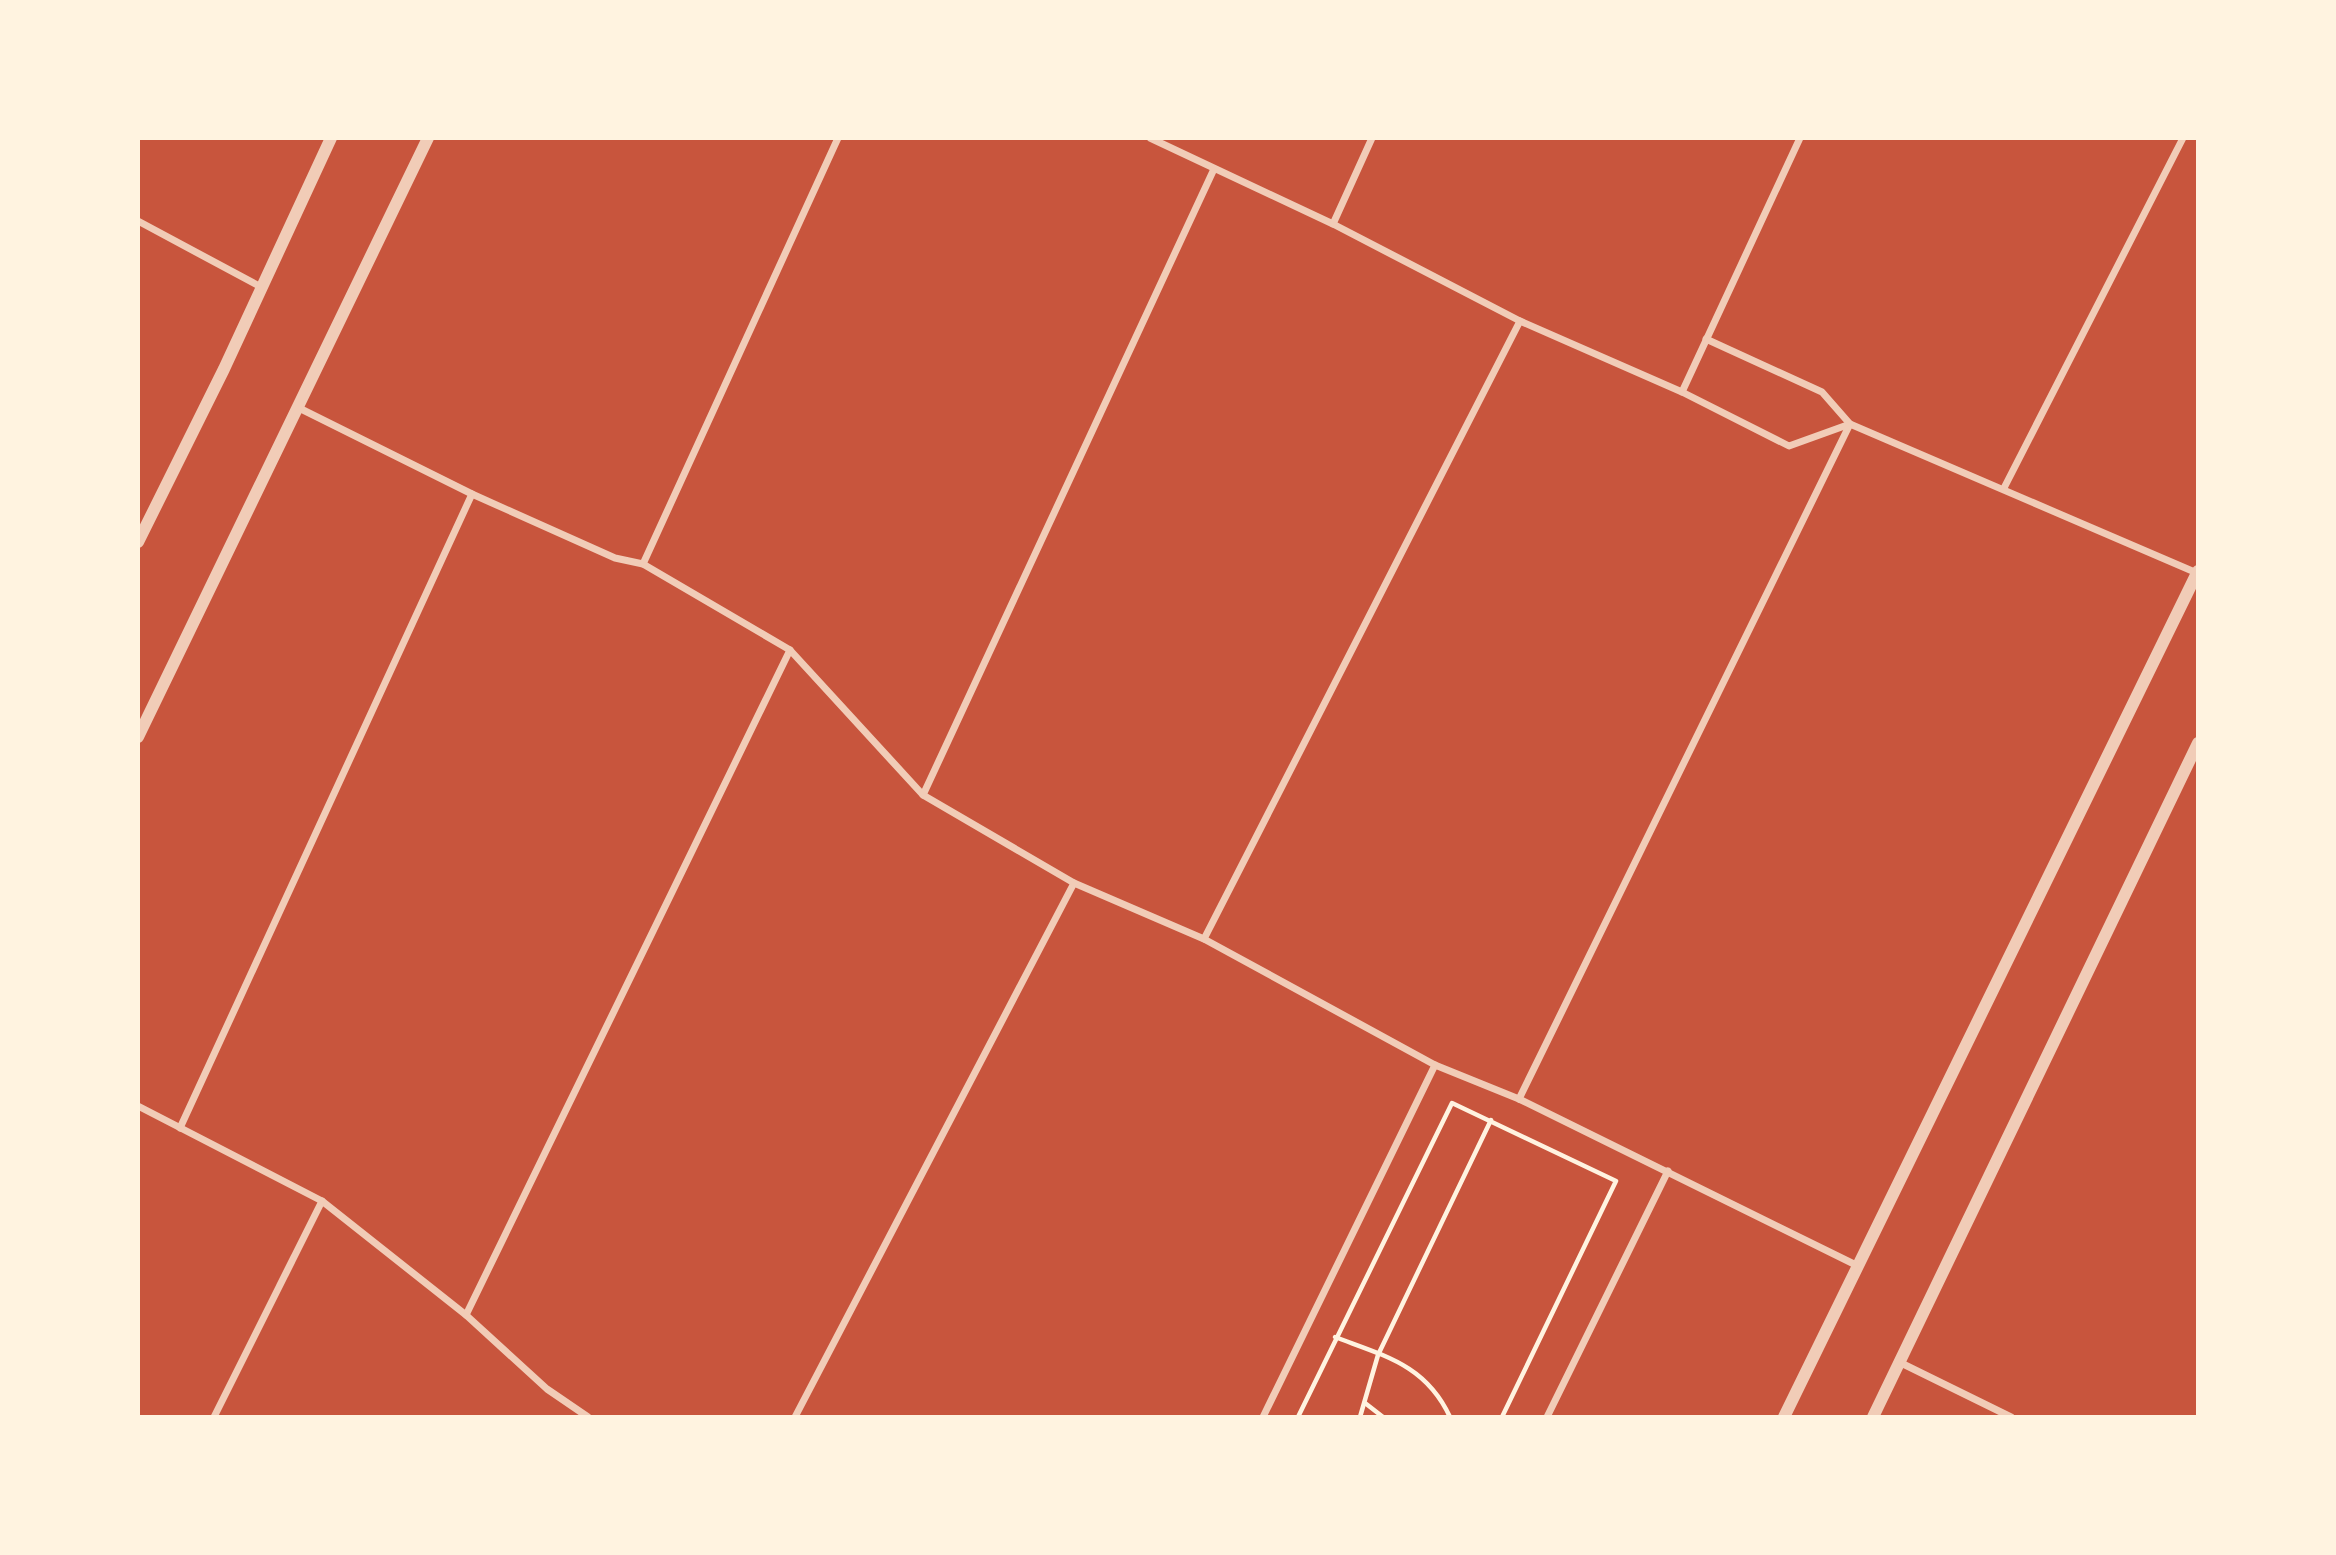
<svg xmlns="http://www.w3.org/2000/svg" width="2336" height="1555" font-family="'Space Grotesk',sans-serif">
<rect width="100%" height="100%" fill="#c8553d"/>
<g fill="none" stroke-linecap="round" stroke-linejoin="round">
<g stroke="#fff3e0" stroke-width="4.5">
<path d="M1335,1337C1385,1356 1426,1365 1450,1417"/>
<polyline points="1365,1403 1383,1417"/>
<polyline points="1298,1417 1452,1103 1616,1181 1502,1417"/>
<polyline points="1360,1417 1378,1355 1491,1120"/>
</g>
<g stroke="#f1ccb7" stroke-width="7">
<polyline points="1150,138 1333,224 1520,321 1682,392 1789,446 1850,424 2197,573"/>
<polyline points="138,221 261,287"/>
<polyline points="1333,224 1372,138"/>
<polyline points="1682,392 1800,138"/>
<polyline points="297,407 472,494 615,558 643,564 790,650 923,795 1074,883 1204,939 1435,1065 1519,1099 1858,1266"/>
<polyline points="2004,488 2183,138"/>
<polyline points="643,564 838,138"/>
<polyline points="923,795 1214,169"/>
<polyline points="1204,939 1520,321"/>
<polyline points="1519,1099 1850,424 1822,392 1706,339"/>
<polyline points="138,1106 322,1201 466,1315 547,1389 588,1417"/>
<polyline points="180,1128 472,494"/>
<polyline points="466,1315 790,650"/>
<polyline points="1899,1362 2011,1417"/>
<polyline points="214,1417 322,1201"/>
<polyline points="795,1417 1074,883"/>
<polyline points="1263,1417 1435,1065"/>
<polyline points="1547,1417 1668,1171"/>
</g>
<g stroke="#f1ccb7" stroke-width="12">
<polyline points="138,542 224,369 331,138"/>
<polyline points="138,737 428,138"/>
<polyline points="1784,1417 2198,571"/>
<polyline points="1873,1417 2198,743"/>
</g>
</g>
<rect width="2336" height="1555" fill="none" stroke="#fff3e0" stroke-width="280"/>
</svg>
